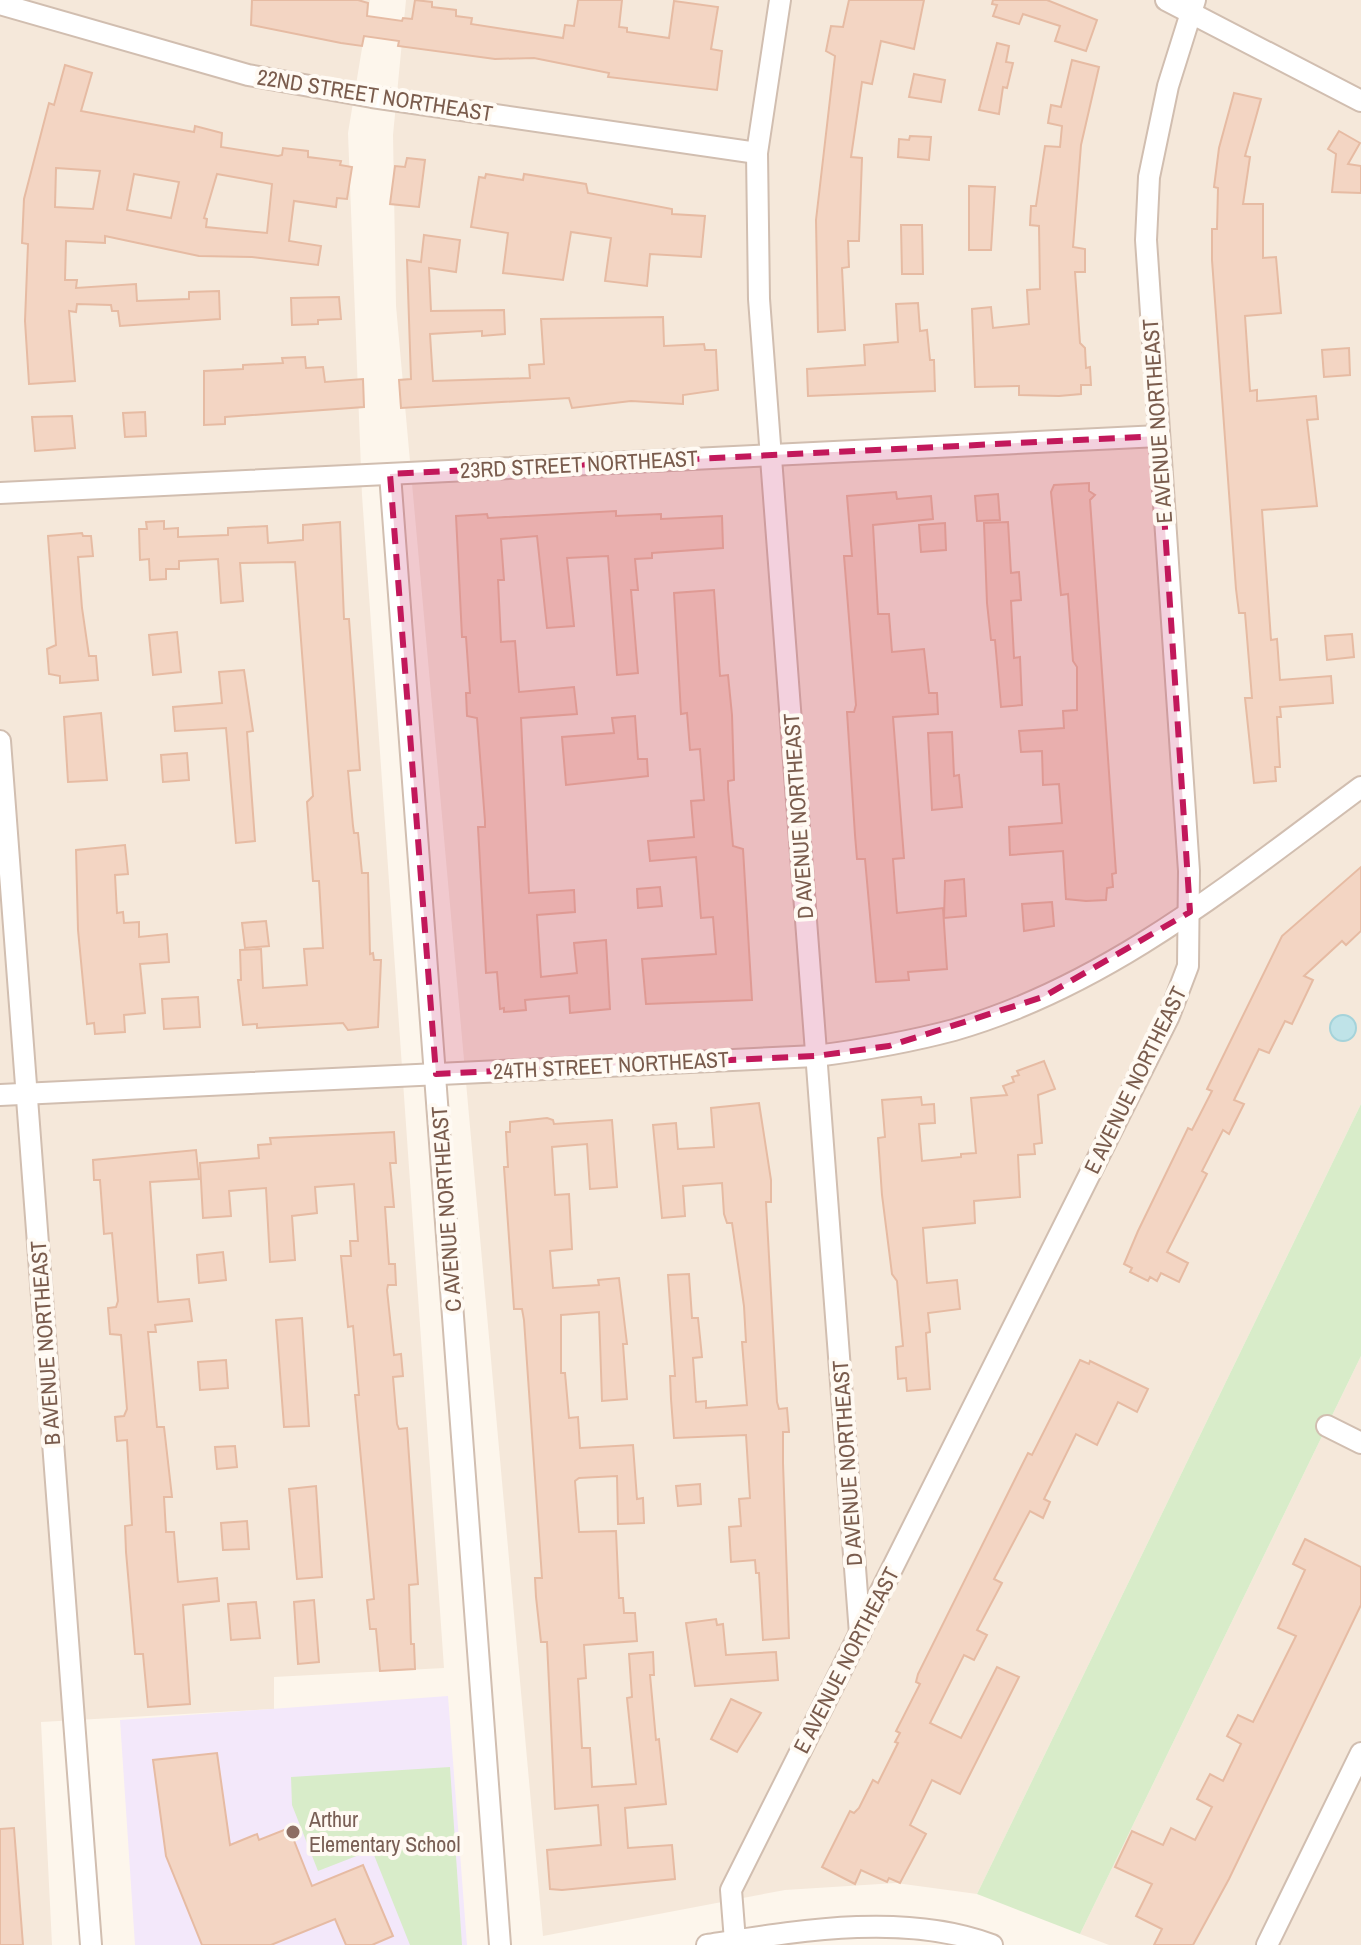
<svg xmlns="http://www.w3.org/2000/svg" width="1361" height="1945" font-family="'Archivo Narrow',sans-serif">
<rect width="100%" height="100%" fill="#fdf6ec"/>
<g fill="#f5e8da">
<polygon points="0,0 370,0 348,133 362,495 444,1668 274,1677 274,1709 41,1722 52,1945 0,1945"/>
<polygon points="406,0 1361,0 1361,1104 977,1894 896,1883 785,1890 543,1936 396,306 393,135"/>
<polygon points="1361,1356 1361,1945 1109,1945 1080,1934"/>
</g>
<polygon fill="#f3e8fa" points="448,1696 467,1945 135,1945 120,1720"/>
<g fill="#d8ecc9">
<polygon points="1361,1104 1361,1356 1080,1934 977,1894"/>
<polygon points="450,1767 462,1945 410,1945 372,1850 318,1871 292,1805 291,1777"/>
</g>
<circle fill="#bfe3e8" stroke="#a5d3da" stroke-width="2" cx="1343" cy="1028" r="13"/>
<g fill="#f3d5c3" stroke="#e6bba3" stroke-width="2" fill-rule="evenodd">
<polygon points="252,0 358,0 368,3 367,16 402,21 403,18 412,19 415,0 432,2 432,7 456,10 456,16 472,18 471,24 563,38 565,25 574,26 578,0 622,0 619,27 627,28 627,32 669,38 674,1 718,7 711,49 722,51 717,90 608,77 609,73 534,58 495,59 398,46 399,41 364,36 362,46 341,43 251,25"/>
<polygon points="849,0 924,0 914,49 881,41 872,84 862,82 851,157 862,158 859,241 848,241 849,267 842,268 845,330 818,332 816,220 835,56 826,51 831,26 843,27"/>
<polygon points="993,0 1047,0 1097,20 1086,51 1055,41 1060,26 1023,14 1019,24 993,16 997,5 992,4"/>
<polygon points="997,43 1009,46 1006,62 1013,63 1007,88 1003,87 999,114 979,110"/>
<polygon points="1072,60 1099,67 1081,145 1073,247 1085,249 1085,272 1075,272 1080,343 1085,348 1086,368 1090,367 1091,385 1081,385 1081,394 1059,396 1019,395 1019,386 975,387 972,309 991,307 993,328 1029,324 1027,290 1040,289 1039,226 1030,225 1031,206 1036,206 1045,146 1060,147 1062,126 1048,123 1051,105 1061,107"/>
<path d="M65,65L92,73L81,111L194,132L195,126L222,133L221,147L278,156L282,155L283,148L308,151V157L341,161L340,165L352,167L347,199L337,198L336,207L294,201L289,241L321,246L318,265L252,257L199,256L105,236V243L66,241L65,280H77L76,288L136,284L137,301L189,299V292L219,291L220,319L120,326L118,311H112L111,305L77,304L76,312L69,311L75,381L29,384L25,321L28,244L22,243L24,199L49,103L54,105ZM56,168L100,171L93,209L55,207ZM134,174L179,182L171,218L127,210ZM217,174L272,184L267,233L206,227L207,219L204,218Z"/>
<polygon points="914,74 945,80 941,102 909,97"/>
<polygon points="1234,93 1261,99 1245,156 1250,157 1243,204 1263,204 1263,258 1276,257 1281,313 1245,316 1250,391 1257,390 1257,401 1316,396 1318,419 1307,420 1317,506 1262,510 1271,640 1277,639 1280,680 1331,676 1333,703 1280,707 1281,717 1277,717 1280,767 1275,767 1276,781 1254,783 1245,698 1252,698 1245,613 1239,613 1236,589 1212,260 1212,229 1217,229 1218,188 1214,187 1219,148"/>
<polygon points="1339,131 1360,143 1348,164 1361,166 1361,193 1332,192 1336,154 1328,149"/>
<polygon points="910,136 931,137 929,160 898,157 899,139 909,140"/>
<polygon points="407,158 425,160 419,207 390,204 395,166 405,167"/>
<polygon points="486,174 523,180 524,174 586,184 588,193 672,209 672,214 705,216 701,257 650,254 647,286 605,281 611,238 571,232 563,280 503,273 508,233 471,227 479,177 485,178"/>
<polygon points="969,186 995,187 991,250 969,250"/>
<polygon points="901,225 922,225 923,274 902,274"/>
<polygon points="424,235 460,240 456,272 429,268 431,311 504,310 505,334 482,336 482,331 430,334 433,381 530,378 529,365 544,364 541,319 663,317 664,346 704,344 705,350 716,350 718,390 683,395 683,404 631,401 572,408 569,398 401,408 399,380 411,379 407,260 421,262"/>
<polygon points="339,297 341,319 318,320 318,324 292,325 291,298"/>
<polygon points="918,303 920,331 927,330 930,360 934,360 935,391 808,396 807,369 865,365 864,345 898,342 896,304"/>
<polygon points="1349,348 1350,375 1324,377 1322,350"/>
<polygon points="305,357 306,368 323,367 325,382 363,379 364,407 225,417 225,424 204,425 204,371 243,369 243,365 283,363 282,358"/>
<polygon points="145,412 146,436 125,437 123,413"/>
<polygon points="72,416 75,448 35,451 32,417"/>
<polygon points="1089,483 1089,491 1095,495 1090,500 1116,873 1112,874 1113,887 1107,888 1106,900 1086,901 1066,899 1063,851 1010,855 1009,827 1062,823 1059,784 1043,785 1042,751 1021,752 1019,731 1064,728 1063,711 1077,710 1077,667 1073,661 1068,594 1061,595 1051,492 1054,485"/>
<polygon points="896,492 897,499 931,496 933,519 873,525 878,614 889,614 892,652 924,649 929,693 937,693 938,714 893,717 904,858 893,859 897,913 943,908 947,969 908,972 909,980 876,982 865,859 857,859 855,835 847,712 854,712 856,705 844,556 852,556 847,496"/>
<polygon points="998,494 1000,520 977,521 975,496"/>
<polygon points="616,511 616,516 661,514 661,519 722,516 723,548 652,553 652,558 635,559 638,590 631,590 638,673 617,675 608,556 567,558 574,626 547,628 537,536 501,539 504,580 498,580 501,642 515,641 519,692 574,687 577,714 521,718 529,893 574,890 575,912 537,915 541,977 577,973 574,943 606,940 610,1009 570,1013 569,996 525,1000 526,1010 504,1012 504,1008 500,1009 497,972 486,973 478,827 485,827 485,821 477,718 467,716 466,693 470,693 466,637 462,637 456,516 487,514 488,518"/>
<polygon points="164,521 164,529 178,528 178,537 228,535 228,528 267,526 268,543 303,540 303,525 340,522 344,619 349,619 360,770 348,771 353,826 354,833 358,833 362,873 368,873 370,954 373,953 374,960 381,960 378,1027 348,1030 343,1023 257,1028 257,1024 243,1025 238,980 241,980 240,950 261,949 263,988 307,985 304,949 323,948 319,881 313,881 307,802 313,796 295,562 240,563 243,601 221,603 218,559 179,561 179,569 166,569 166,579 150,580 149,559 140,560 139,529 147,529 146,522"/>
<polygon points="1008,522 1011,573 1019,572 1021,600 1011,601 1014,658 1020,657 1022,705 1001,707 995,640 991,640 987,603 984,523"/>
<polygon points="945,523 946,550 921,552 919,525"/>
<polygon points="82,533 83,536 91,536 93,556 78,557 82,608 89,656 96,656 98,680 60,683 60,676 49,674 47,649 56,645 48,536"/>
<polygon points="714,590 720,676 728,675 732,715 734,780 728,781 728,789 733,846 743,849 752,1000 646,1004 642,959 716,954 713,917 701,918 696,857 650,861 648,841 694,837 691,801 704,800 700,749 690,750 687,713 681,714 674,593"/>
<polygon points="177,632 181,672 153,675 149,635"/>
<polygon points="1352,634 1354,657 1327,660 1325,636"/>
<polygon points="244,670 253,731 247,732 255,841 236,843 226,728 175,731 173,707 222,703 219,672"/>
<polygon points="101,713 107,780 68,782 64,717"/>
<polygon points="635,716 638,759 647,759 648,776 566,785 562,737 614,733 612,718"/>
<polygon points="952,732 954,776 959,775 962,807 932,810 928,733"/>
<polygon points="187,753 189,780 163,782 161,755"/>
<polygon points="125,845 128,874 115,875 117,913 123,912 124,923 139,922 139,937 167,934 169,962 140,964 145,1013 124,1015 125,1032 95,1034 94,1023 87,1024 78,930 76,850"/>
<polygon points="1361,867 1361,931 1346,945 1342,941 1304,976 1313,980 1292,1024 1285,1021 1269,1053 1259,1049 1234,1100 1244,1104 1229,1134 1223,1130 1202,1171 1207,1174 1167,1252 1188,1263 1179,1282 1161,1273 1157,1281 1150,1277 1148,1281 1130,1272 1132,1268 1124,1264 1138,1231 1188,1128 1192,1130 1212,1091 1207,1089 1282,936"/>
<polygon points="964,879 966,916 944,918 945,881"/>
<polygon points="660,887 662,906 638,908 637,889"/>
<polygon points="1052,902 1054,926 1024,931 1022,904"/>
<polygon points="266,921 269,946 245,948 242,923"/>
<polygon points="198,997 200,1027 164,1029 162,999"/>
<polygon points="1044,1061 1055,1089 1038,1095 1042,1143 1034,1144 1035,1154 1018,1155 1020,1197 974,1201 975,1223 923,1228 927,1283 957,1280 960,1309 928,1313 930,1332 926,1333 930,1389 907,1391 906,1378 898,1379 896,1347 903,1346 897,1281 892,1274 882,1195 878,1138 885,1137 882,1100 921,1097 922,1105 934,1104 935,1123 919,1124 922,1161 961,1157 961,1154 976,1153 971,1098 1007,1095 1003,1086 1014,1082 1012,1077 1019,1075 1017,1071"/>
<polygon points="759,1103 771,1180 771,1202 766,1202 777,1402 779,1409 787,1408 789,1432 783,1432 783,1463 789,1638 763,1640 759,1573 756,1573 755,1560 731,1562 729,1527 741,1526 739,1499 750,1498 746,1435 674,1438 671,1399 670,1376 675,1376 668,1275 689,1274 692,1318 698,1318 702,1357 693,1358 696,1402 706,1401 706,1408 747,1405 742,1342 746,1342 744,1306 732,1223 727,1223 724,1214 722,1183 683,1186 685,1216 662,1218 653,1125 676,1123 678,1149 714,1147 711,1108"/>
<polygon points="547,1118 553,1120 554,1124 612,1120 617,1187 590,1189 587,1144 552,1147 555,1195 569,1194 572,1249 550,1251 553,1288 599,1285 598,1280 619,1278 627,1344 623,1344 627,1399 602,1401 599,1312 561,1315 561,1373 565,1373 569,1418 578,1417 580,1448 633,1445 637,1499 643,1498 644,1523 618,1524 617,1476 579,1478 575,1481 579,1532 616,1531 619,1598 623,1598 624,1613 635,1613 637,1641 584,1645 586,1678 578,1679 582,1748 590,1748 592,1787 636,1784 627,1698 632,1697 629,1654 653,1652 654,1675 650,1675 656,1740 659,1739 666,1804 625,1808 628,1848 672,1845 675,1879 562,1890 550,1889 547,1850 601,1845 598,1805 555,1809 547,1642 541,1642 536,1597 535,1578 542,1578 524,1320 522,1309 514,1309 504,1167 508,1167 506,1132 510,1132 510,1122"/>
<polygon points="394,1132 396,1163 390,1163 394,1207 385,1207 389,1264 395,1264 396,1285 388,1285 387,1290 394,1355 401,1354 403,1376 393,1377 397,1424 399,1429 407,1428 418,1584 409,1585 411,1644 414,1644 415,1669 380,1671 376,1629 370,1629 367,1600 374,1599 355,1395 359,1395 354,1337 353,1326 348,1327 341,1256 351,1256 350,1241 358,1241 354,1184 315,1187 317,1213 292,1216 295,1260 270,1262 266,1188 229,1191 231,1216 203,1218 200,1163 259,1158 258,1145 271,1144 270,1138"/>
<polygon points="196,1150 199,1179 150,1182 158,1302 189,1299 192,1321 155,1325 156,1332 148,1332 157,1427 164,1427 172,1497 164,1497 166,1532 174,1532 178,1582 217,1578 219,1601 183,1605 190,1704 148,1707 143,1654 135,1654 126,1552 125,1526 132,1525 127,1440 117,1441 115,1417 124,1416 127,1409 121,1335 110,1334 108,1308 116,1307 118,1301 112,1233 104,1234 100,1180 94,1180 93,1160"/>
<polygon points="223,1252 226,1280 199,1283 197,1255"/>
<polygon points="302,1318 309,1426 284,1427 276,1320"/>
<polygon points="226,1360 228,1388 200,1390 198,1362"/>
<polygon points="1080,1360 1089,1364 1090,1361 1148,1389 1137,1412 1118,1402 1097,1445 1076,1434 1044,1499 1050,1502 1043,1518 1030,1511 994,1579 1002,1583 977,1630 987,1635 974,1660 964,1655 930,1723 961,1738 997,1667 1019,1677 960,1794 932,1780 910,1825 926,1834 900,1883 889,1878 887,1882 861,1870 855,1884 822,1867 850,1811 854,1813 859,1808 873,1780 878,1783 898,1743 895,1742 900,1733 896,1731 920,1684 916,1682 918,1674 1028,1453 1032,1455"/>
<polygon points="235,1446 237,1467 217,1469 215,1447"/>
<polygon points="700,1484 701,1504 678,1506 676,1486"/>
<polygon points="316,1486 322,1577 297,1579 289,1489"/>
<polygon points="247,1521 249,1549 223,1550 221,1523"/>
<polygon points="1305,1539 1361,1567 1361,1605 1229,1879 1193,1945 1154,1945 1162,1929 1136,1916 1152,1884 1115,1867 1132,1831 1163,1845 1171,1828 1195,1840 1212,1807 1197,1799 1210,1774 1223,1781 1241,1744 1227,1736 1238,1715 1253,1722 1296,1636 1278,1628 1305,1570 1293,1564"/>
<polygon points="314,1600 319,1662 298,1664 294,1602"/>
<polygon points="256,1602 260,1638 231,1640 228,1604"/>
<polygon points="716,1619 717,1625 723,1624 726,1655 776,1652 778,1680 695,1686 686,1623"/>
<polygon points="731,1699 761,1713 737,1752 711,1739"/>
<polygon points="217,1753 230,1845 257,1834 259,1840 289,1828 312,1886 363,1865 393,1936 372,1945 346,1945 335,1919 271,1945 202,1945 166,1856 153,1760"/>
<polygon points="14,1828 23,1945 0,1945 0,1829"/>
</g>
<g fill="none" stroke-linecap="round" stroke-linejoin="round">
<defs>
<g id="minor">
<polyline points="780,0 757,153 759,299 860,1634"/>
<polyline points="1166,0 1361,101"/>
<polyline points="0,4 248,75 372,97 757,153"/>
<polyline points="390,474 500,1945"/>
<polyline points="0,493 1159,436"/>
<polyline points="0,741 91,1945"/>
<path d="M0,1095L816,1056C863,1050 909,1042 954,1030C1108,986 1234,881 1361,787"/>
<polyline points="1327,1426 1361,1443"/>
<polyline points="735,1941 731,1890 1169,1016 1188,966 1189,871 1146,240 1149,177 1168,86 1195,0"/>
<path d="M707,1945C797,1931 904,1912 992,1945"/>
<polyline points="1267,1945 1361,1753"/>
</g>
</defs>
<use href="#minor" stroke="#d1beb0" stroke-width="24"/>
<use href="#minor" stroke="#fff" stroke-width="20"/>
</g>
<path fill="#c2185b" fill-opacity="0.2" stroke="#c2185b" stroke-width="6" stroke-dasharray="16 10" stroke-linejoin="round" d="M1159,436L1190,912L1043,997L889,1046L816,1056L436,1074L390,474Z"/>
<circle fill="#8d6e63" stroke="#fffaf3" stroke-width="3" cx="293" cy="1832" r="8"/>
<g text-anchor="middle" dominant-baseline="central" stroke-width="8" stroke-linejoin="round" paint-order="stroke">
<g font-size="22" fill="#7a5c4d" stroke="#fffaf3">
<text transform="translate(375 95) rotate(9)">22ND STREET NORTHEAST</text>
<text transform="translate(1157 421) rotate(-94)">E AVENUE NORTHEAST</text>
<text transform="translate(579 464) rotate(-3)">23RD STREET NORTHEAST</text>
<text transform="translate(798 816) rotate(-94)">D AVENUE NORTHEAST</text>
<text transform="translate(611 1065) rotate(-3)">24TH STREET NORTHEAST</text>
<text transform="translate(1135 1080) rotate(-64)">E AVENUE NORTHEAST</text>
<text transform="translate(446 1209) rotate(-94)">C AVENUE NORTHEAST</text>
<text transform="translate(45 1343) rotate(-94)">B AVENUE NORTHEAST</text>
<text transform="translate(847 1463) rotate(-94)">D AVENUE NORTHEAST</text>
<text transform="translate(846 1660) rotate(-63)">E AVENUE NORTHEAST</text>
</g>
<g font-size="22" fill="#785e54" stroke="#fffaf3" text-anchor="start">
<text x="309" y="1819">Arthur<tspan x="309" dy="25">Elementary School</tspan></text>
</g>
</g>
</svg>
